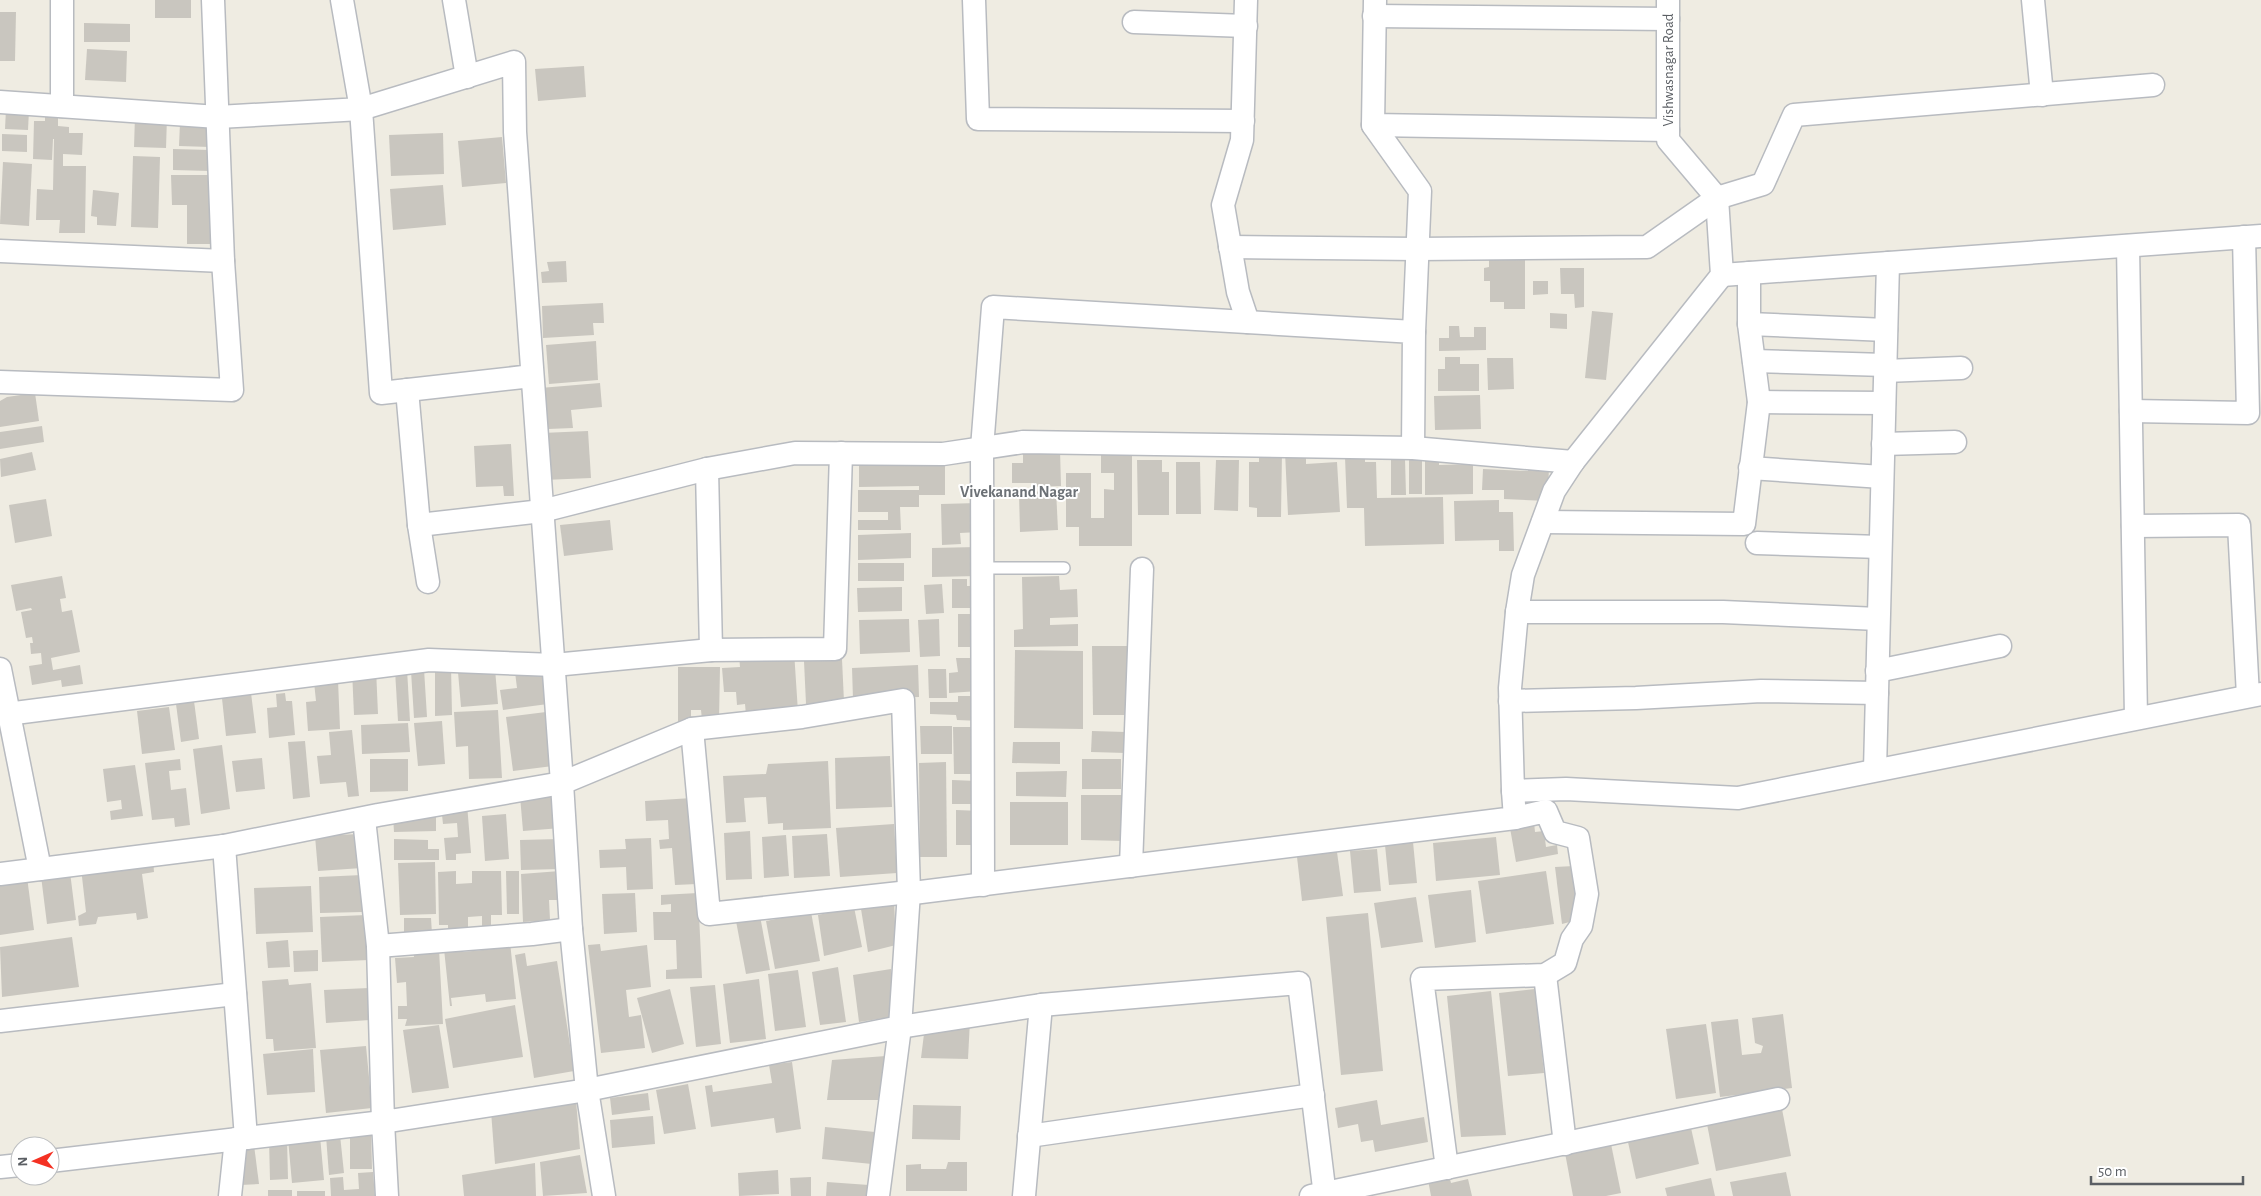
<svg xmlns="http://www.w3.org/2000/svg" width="2261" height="1196" font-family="'Alegreya Sans',sans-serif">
<rect width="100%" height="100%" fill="#efece2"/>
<g fill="#c9c6bf">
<rect x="155" y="0" width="36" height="18"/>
<polygon points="0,12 16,12 15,61 0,61"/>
<polygon points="84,23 130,24 130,42 84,42"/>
<polygon points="87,49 127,51 126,82 85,80"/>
<polygon points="584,66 586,97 538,101 535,69"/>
<polygon points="6,109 29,110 28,130 5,129"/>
<polygon points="45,109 58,110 58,126 69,127 69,133 83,133 82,155 63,154 63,166 86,166 85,233 59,233 60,220 36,220 37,189 53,190 54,139 53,139 52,160 33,159 34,121 45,121"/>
<polygon points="135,115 167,117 166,148 134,147"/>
<polygon points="180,123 211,125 210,147 179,146"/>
<polygon points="443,133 444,174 391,176 389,135"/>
<polygon points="2,134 27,135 27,152 2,151"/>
<polygon points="502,137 506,183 462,187 458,141"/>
<polygon points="173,149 211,150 211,171 173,170"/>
<polygon points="133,156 160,157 158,228 131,227"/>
<polygon points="3,162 32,164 29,226 0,224"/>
<polygon points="171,175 217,175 217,244 187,244 187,205 172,205"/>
<polygon points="443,185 446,225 393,230 390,189"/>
<polygon points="93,190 119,193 116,226 97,225 97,217 91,216"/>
<polygon points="1525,253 1525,309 1504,309 1504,302 1490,302 1490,281 1484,281 1484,268 1489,267 1489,254"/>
<polygon points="566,261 567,282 542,283 541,272 549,271 547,262"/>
<polygon points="1560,268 1584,268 1584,307 1575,308 1574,294 1561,294"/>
<polygon points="1533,281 1548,281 1548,294 1533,295"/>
<polygon points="603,303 604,323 593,323 594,335 543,338 542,306"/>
<polygon points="1592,311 1613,313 1606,380 1585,378"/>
<polygon points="1550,313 1567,314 1567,329 1550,328"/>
<polygon points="1449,326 1459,326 1460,337 1474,337 1474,327 1486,327 1486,350 1439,351 1439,338 1449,338"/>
<polygon points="596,341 598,380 549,384 546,345"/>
<polygon points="1445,357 1460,357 1460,364 1479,364 1479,391 1438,391 1438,369 1445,369"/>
<polygon points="1487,358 1513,358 1514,389 1488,390"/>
<polygon points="600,383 602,407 571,410 573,428 548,429 546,411 540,388"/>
<polygon points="35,393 39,421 0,427 0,401 7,397"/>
<polygon points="1480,395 1481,429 1435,430 1434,396"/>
<polygon points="42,426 44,442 0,449 0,432"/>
<polygon points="588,431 591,478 544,480 542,433"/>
<polygon points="511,444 514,496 504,496 503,486 476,487 474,446"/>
<polygon points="1023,450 1060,450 1061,486 1034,487 1034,483 1012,483 1012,463 1023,463"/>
<polygon points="1101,450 1132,450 1132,546 1079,546 1079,527 1066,527 1066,473 1091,473 1091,518 1104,518 1104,489 1114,490 1114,473 1101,473"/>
<polygon points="1306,451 1306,464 1337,462 1340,512 1288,515 1285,452"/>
<polygon points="32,452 36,470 1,477 0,459"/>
<polygon points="1259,452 1282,452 1281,517 1257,517 1257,508 1249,507 1249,462 1259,462"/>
<polygon points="1425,456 1439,456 1439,465 1473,464 1473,494 1425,495"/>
<polygon points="1345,457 1365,457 1365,462 1376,462 1377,498 1443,497 1444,544 1365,546 1364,508 1347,508"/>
<rect x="1409" y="457" width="13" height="37"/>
<polygon points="945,459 945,495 919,495 919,507 900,507 901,530 858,530 858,520 888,520 888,512 858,512 858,490 919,490 919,486 859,487 859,460"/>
<polygon points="1391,459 1405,459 1406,495 1391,495"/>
<polygon points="1137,460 1162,460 1162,472 1169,472 1169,515 1138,515"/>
<polygon points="1216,460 1239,460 1238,511 1214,510"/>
<polygon points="1176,462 1200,462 1201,514 1176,514"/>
<polygon points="1529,462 1549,463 1548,501 1504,499 1504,490 1482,490 1483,469 1528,471"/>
<polygon points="1056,490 1058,530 1020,532 1019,493"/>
<polygon points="46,499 52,536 15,543 9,505"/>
<polygon points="1499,500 1499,512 1513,512 1514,551 1499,551 1499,540 1455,541 1454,501"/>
<polygon points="978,503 979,532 960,533 961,544 942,545 941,504"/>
<polygon points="610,520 613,550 564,556 560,525"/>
<polygon points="911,533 911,558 858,560 858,535"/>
<polygon points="977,547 978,576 932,577 932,548"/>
<rect x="858" y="563" width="46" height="18"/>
<polygon points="62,576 66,598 60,599 62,612 72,610 80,652 51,658 53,670 80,665 83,684 62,687 61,680 32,685 29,666 42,664 41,653 31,654 30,643 33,643 32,637 26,638 21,612 32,610 31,608 16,611 11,585"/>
<polygon points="1059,576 1060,590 1077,589 1078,617 1050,618 1050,625 1078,624 1078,646 1014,647 1014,630 1023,629 1022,577"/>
<polygon points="952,579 967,579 967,586 980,586 980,608 952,608"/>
<polygon points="942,584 944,613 926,614 924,585"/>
<polygon points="902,587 902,611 858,612 857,588"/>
<rect x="958" y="614" width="22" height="33"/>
<polygon points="909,619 910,652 860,654 859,620"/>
<polygon points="939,619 940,656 920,657 918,620"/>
<polygon points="1092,646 1127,646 1127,715 1093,715"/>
<polygon points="1015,650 1083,651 1083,729 1014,728"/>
<polygon points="794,651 798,712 746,715 745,704 737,705 736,692 724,692 722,668 740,667 739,655"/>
<polygon points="956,658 978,658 979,691 949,693 949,673 958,672"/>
<polygon points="842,659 844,702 806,704 804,661"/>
<polygon points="918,665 919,697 853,699 852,668"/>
<polygon points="435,666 451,666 452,715 435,716"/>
<polygon points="678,667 720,667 719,720 702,720 701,710 691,710 691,723 678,723"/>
<polygon points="376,669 378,714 354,715 352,670"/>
<polygon points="407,669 410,721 398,721 395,670"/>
<polygon points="424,669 427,717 414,718 411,671"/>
<polygon points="495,669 498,704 461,707 458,672"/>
<polygon points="543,669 548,704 503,710 500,690 517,688 515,672"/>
<polygon points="928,669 946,669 947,698 929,698"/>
<polygon points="338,680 340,729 308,731 306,702 316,701 314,682"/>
<polygon points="250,685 256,733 226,736 221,689"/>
<polygon points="285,693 286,701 292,701 295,735 269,738 267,708 277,707 276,694"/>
<polygon points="958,696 982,696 981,721 957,720 956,715 930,714 930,702 958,702"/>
<polygon points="194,701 199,739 181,742 176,704"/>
<polygon points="169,707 175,750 142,754 137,711"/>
<polygon points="498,710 502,778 469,779 468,746 456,747 454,712"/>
<polygon points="546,712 553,766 513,771 506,717"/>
<polygon points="442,721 445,764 418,766 414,723"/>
<polygon points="408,723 410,752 362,754 361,725"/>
<polygon points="920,726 952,726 952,754 921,754"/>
<polygon points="953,727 976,727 977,774 954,774"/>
<polygon points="352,730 359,796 348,797 346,782 320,784 317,756 331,755 329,732"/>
<polygon points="1092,731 1126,732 1126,753 1091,752"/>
<polygon points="305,741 310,797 293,799 288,742"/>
<polygon points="1013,742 1060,742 1060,764 1012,763"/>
<polygon points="222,745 230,809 201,814 193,749"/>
<polygon points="890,756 892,807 836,809 835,758"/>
<polygon points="262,758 265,789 236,792 232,761"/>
<polygon points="180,759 181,770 169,771 171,790 186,788 190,825 175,827 174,818 152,820 145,763"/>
<polygon points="370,759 408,759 408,791 370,792"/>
<rect x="1082" y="759" width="39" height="30"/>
<polygon points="828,761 831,828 783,830 783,823 768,824 766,797 744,798 746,822 726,823 723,776 766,774 768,764"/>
<polygon points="946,762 947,857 920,857 919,763"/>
<polygon points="135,765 143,816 111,820 110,811 122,809 121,800 107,802 103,769"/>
<polygon points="1067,771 1066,797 1016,796 1016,772"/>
<polygon points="952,780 977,781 977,804 952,804"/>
<polygon points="558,793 561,828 523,831 520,796"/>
<polygon points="1081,795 1126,795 1125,841 1081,840"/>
<polygon points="692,798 697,884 675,885 672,848 660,849 659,840 669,839 668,820 646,821 645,801"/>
<rect x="1010" y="802" width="58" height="43"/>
<polygon points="467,804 471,853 456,854 456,860 446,860 444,838 458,837 457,823 443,824 441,806"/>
<polygon points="956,810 981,811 980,845 956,845"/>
<polygon points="506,814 509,859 485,861 482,816"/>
<polygon points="436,815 436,831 394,832 393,817"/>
<polygon points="1534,822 1535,832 1544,831 1546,847 1557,845 1558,854 1516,862 1510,828"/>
<polygon points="894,824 897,873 840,877 836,828"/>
<polygon points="750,831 752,879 726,880 724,833"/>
<polygon points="359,834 362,868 318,871 315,836"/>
<polygon points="827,834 830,876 794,878 792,836"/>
<polygon points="786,835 789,876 764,878 762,837"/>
<polygon points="1496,837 1500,875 1436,881 1433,843"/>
<polygon points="651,838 653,889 627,890 626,867 600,868 599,850 626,849 625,839"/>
<polygon points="394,839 428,840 428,849 439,849 439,860 394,860"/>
<polygon points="560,839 561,869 521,870 520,840"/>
<polygon points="1413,842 1417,883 1389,885 1385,845"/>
<polygon points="1377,849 1381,891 1354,893 1350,851"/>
<polygon points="1337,852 1343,896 1302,901 1297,857"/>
<polygon points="153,859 154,872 142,874 148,918 137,920 136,913 98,917 96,924 79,926 78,916 86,912 81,868"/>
<polygon points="435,862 436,914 400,915 398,863"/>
<polygon points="1574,866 1577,920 1562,924 1555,867"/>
<polygon points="456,871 456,884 472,883 472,871 501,871 502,915 491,915 491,929 482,929 482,916 468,917 468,934 448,935 448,925 439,925 438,872"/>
<polygon points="506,871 519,871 519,914 507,914"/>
<polygon points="560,871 562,900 549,900 550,920 523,922 521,874"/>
<polygon points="1546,871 1554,924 1486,934 1478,881"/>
<polygon points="70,872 76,920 47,924 41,876"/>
<polygon points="362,875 363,912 320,913 319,877"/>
<polygon points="27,877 34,930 0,935 0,880"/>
<polygon points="311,886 313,932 256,934 254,888"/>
<polygon points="1471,890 1476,942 1435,948 1428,895"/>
<polygon points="635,893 637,932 604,934 602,894"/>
<polygon points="698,893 702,978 666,979 666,970 677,969 676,940 654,940 653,912 671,912 671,904 661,905 661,895"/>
<polygon points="1416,897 1423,942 1381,948 1374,903"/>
<polygon points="894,900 896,945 868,952 860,903"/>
<polygon points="854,907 862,947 824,956 818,915"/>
<polygon points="811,912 820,961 775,969 766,921"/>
<polygon points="1368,913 1383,1071 1341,1075 1326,917"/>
<polygon points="366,915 369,960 322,962 320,917"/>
<polygon points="760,916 770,970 746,974 736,921"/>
<polygon points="404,918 431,918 432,934 404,934"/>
<polygon points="72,937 79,987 2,997 0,947"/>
<polygon points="288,940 290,967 268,968 266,942"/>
<polygon points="510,942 516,999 486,1002 485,994 451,998 452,1006 450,1006 444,949 459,947 463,952 492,949 493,943"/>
<polygon points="600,944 601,951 647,945 651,987 626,990 629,1017 641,1015 645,1048 601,1053 588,945"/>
<polygon points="439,949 443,1024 405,1026 407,1019 398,1019 398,1006 407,1006 406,982 397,983 395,958 414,957 413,951"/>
<polygon points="318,950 318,971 294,972 293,951"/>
<polygon points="525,953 527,966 557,961 574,1071 534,1078 515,955"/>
<polygon points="838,967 846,1022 820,1025 812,972"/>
<polygon points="891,969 897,1016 859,1022 853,975"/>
<polygon points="798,970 806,1027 775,1031 768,974"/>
<polygon points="288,979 289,985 311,983 316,1048 274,1051 273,1039 266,1039 262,981"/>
<polygon points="759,979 766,1039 730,1043 723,984"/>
<polygon points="715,985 721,1044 696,1047 690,987"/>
<polygon points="369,988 370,1020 326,1023 324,990"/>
<polygon points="670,989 684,1044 652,1053 637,998"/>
<polygon points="1535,989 1544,1073 1508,1076 1499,993"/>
<polygon points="1491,991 1506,1135 1461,1137 1447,996"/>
<polygon points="515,1005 523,1057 453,1068 445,1019"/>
<polygon points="1783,1014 1792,1088 1720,1097 1711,1022 1738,1019 1742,1055 1761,1053 1763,1046 1755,1043 1752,1018"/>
<polygon points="970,1020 968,1059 921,1058 925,1026"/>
<polygon points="1706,1024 1716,1093 1676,1099 1666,1029"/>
<polygon points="439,1025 449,1088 412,1093 403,1030"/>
<polygon points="366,1046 372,1108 326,1113 320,1050"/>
<polygon points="313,1049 315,1092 267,1095 263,1054"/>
<polygon points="886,1056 882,1100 827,1100 832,1060"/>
<polygon points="792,1062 801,1129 776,1133 774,1118 711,1127 705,1086 712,1085 713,1092 772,1083 769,1065"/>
<polygon points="688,1084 696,1129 664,1134 656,1090"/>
<polygon points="648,1093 650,1110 612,1115 610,1098"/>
<polygon points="576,1100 580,1149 495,1164 491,1111"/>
<polygon points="1377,1100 1381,1125 1424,1117 1428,1142 1375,1152 1373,1140 1361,1142 1358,1124 1338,1128 1335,1108"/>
<polygon points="913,1105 961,1106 960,1140 912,1139"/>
<polygon points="1782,1109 1791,1156 1716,1171 1707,1124"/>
<polygon points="653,1116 655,1144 612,1148 610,1120"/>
<polygon points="825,1127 875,1132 872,1164 822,1159"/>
<polygon points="1691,1128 1699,1164 1636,1179 1628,1142"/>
<polygon points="350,1131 371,1131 372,1169 350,1169"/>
<polygon points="340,1135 344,1173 329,1175 326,1136"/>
<polygon points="320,1136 324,1180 292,1183 288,1139"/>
<polygon points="287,1138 288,1179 270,1180 269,1139"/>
<polygon points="1611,1144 1621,1193 1606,1196 1573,1196 1565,1153"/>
<polygon points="254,1145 259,1184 240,1185 236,1148"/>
<polygon points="580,1155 587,1193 543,1196 540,1162"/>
<polygon points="948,1162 967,1162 967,1191 906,1191 906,1165 921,1164 921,1169 946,1169"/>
<polygon points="535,1163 536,1196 464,1196 462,1175"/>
<polygon points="778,1170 779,1194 739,1196 738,1173"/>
<polygon points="373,1172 375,1196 331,1196 330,1178 343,1177 344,1190 359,1189 358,1173"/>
<polygon points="1786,1172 1791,1196 1733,1196 1730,1182"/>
<polygon points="1449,1175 1451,1183 1468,1179 1472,1196 1431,1196 1428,1180"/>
<polygon points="811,1177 811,1196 791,1196 790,1178"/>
<polygon points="1711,1178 1715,1196 1667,1196 1665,1188"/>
<polygon points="827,1182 869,1185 868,1196 826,1196"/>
<rect x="268" y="1190" width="24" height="6"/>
<rect x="297" y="1191" width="28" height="5"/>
</g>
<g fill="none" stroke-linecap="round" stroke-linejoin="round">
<defs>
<polyline id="lane" points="984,568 1064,568"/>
<g id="street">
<polyline points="62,0 62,106"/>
<polyline points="454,0 467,77"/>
<polyline points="974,0 978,119 1243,121"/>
<polyline points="1246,0 1242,140 1223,205 1238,292 1248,322"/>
<polyline points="1375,0 1373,125 1668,130"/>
<polyline points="1668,0 1668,140 1717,198 1722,275 1573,462 1554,491 1523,575 1517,612 1510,688 1513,791 1566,789 1738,798 2261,694"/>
<polyline points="2033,0 2042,95"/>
<polyline points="1374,16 1668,19"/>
<polyline points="1134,22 1246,26"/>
<polyline points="0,102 218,117 361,109 342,0"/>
<polyline points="1373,125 1420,191 1414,332"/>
<polyline points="2128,246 2136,718"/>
<polyline points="1230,247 1417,249 1647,247 1717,198 1763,184 1794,115 2153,85"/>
<polyline points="0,251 223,261 213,0"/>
<polyline points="1722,275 2261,236"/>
<polyline points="1749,324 1886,330"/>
<polyline points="1754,361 1885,365"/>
<polyline points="1885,371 1961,368"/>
<polyline points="0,382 232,390 223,261"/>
<polyline points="407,390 419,525 428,582"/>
<polyline points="1759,402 1884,403"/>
<polyline points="2131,411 2248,413 2244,237"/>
<polyline points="1883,444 1955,442"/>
<polyline points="1750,468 1882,477"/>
<polyline points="707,469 711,650 835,649 841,453"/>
<polyline points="1543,522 1744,524 1759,402 1749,324 1749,273"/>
<polyline points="419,525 542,511 707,469 795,453 943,454 1023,442 1413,448 1573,462"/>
<polyline points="2133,526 2239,525 2248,696"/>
<polyline points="1757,543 1880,547"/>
<polyline points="1517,612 1723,612 1878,619"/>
<polyline points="0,669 40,869"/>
<polyline points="1877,671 2000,646"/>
<polyline points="1510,701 1636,698 1761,691 1877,693"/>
<polyline points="7,714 429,660 554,665 711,650"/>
<polyline points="692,729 802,717 903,700 909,892 900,1027 878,1196"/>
<polyline points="1875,770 1888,263"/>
<polyline points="364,819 378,946 383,1122 587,1090 900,1027 1041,1005 1299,983 1325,1196"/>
<polyline points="224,846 246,1138"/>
<polyline points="1131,866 1142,569"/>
<polyline points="0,874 224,846 378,815 562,783 515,132 514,62 361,109 381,393 532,376"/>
<polyline points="983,885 982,448 993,307 1414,332 1413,448"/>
<polyline points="378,946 532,934 571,929"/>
<polyline points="1545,975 1565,1144"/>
<polyline points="0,1021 235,994"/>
<polyline points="1029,1136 1313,1095"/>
<polyline points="50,1161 383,1122 387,1196"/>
<polyline points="0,1167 20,1165"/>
<polyline points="1447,1168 1422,979 1545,975 1565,963 1572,939 1581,926 1587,894 1578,838 1555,832 1546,811 1515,818"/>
<polyline points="230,1196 236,1139"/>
<polyline points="604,1196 587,1090 571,929 562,783 692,729 709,914 909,892 913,893 1515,818 1513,791"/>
<polyline points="1024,1196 1041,1005"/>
<polyline points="1311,1196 1778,1099"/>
</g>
</defs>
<use href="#lane" stroke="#b8bbc0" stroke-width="14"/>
<use href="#street" stroke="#b8bbc0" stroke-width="25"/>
<use href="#lane" stroke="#fff" stroke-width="11"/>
<use href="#street" stroke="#fff" stroke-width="22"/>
</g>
<g text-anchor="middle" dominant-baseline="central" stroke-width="4" stroke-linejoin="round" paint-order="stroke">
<g font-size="15" fill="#5b5f64" stroke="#fff">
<text transform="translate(1668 70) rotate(-90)">Vishwasnagar Road</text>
</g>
<g font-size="16" font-weight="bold" fill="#6c7176" stroke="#fff">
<text x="1019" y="492">Vivekanand Nagar</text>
</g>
</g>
<g transform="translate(35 1161) rotate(268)"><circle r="24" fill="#ffffff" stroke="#bdbfc1"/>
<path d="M0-4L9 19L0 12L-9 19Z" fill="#f43123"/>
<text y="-8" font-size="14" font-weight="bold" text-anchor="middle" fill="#5b5f64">N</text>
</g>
<path d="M2091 1176v8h152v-8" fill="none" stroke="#5b5f64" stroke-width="2.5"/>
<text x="2098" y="1176" font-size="15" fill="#5b5f64" stroke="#ffffff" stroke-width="4" paint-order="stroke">50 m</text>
</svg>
